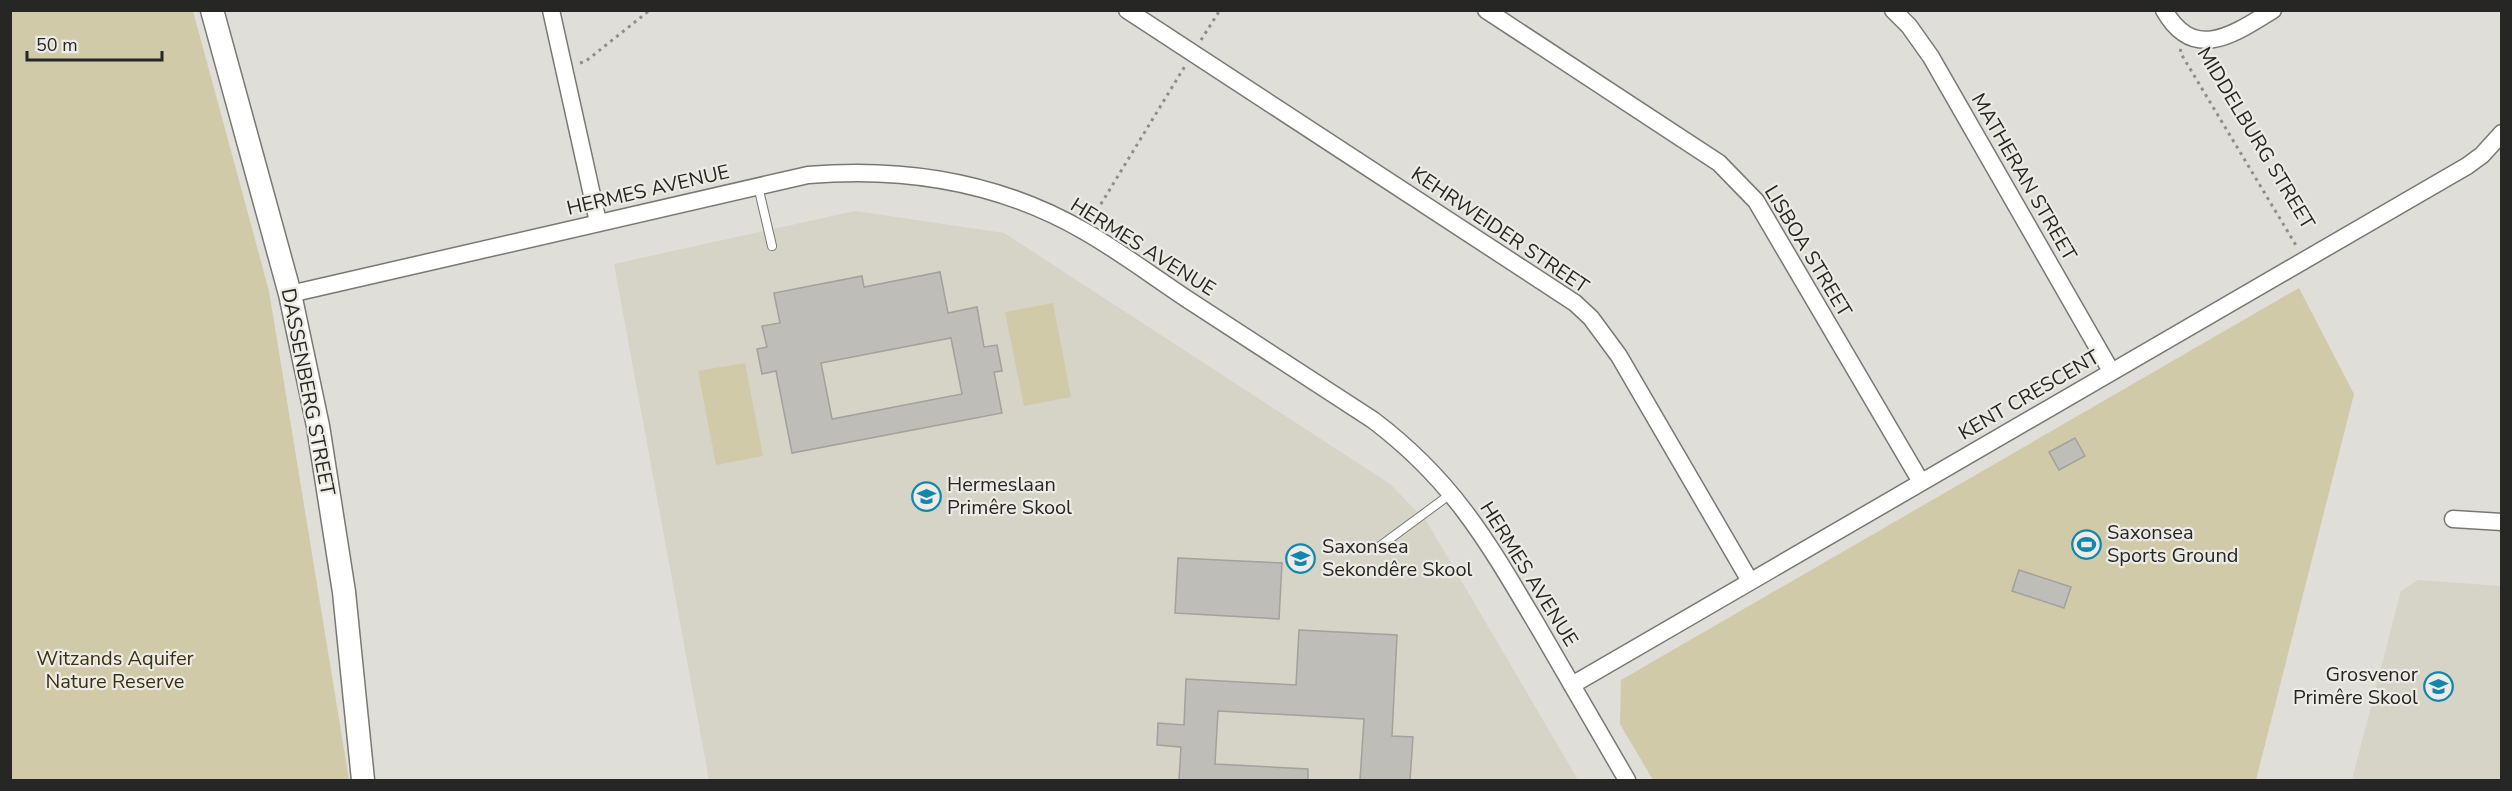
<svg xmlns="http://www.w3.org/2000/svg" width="2512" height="791" font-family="'Nunito Sans',sans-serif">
<rect width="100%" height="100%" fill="#dfded8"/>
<g fill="#d6d3c7">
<polygon points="855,211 1004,233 1390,484 1427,522 1578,780 709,780 614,264"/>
<polygon points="2418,580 2501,586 2501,780 2352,780 2401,591"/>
</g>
<g fill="#d1caa9">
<polygon points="10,11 193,11 269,291 349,780 11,780"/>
<polygon points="2299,288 2354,394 2256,780 1653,780 1620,724 1621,680"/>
<polygon points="1053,303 1071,397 1024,406 1005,312"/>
<polygon points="745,363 763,456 716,465 698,371"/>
</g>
<g fill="#bebdb7" stroke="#a2a19b" stroke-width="1.5" fill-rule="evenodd">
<path d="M940,272L948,313L977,307L984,347L997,345L1002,371L994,372L1002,413L792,453L776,371L762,374L757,349L767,347L762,326L780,323L774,293L862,276L864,287ZM951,338L962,394L832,419L821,363Z"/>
<polygon points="2075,438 2085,456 2059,470 2049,452"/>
<polygon points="1178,558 1282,563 1279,619 1175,613"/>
<polygon points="2019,570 2071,587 2064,608 2012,591"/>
<polygon points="1299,630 1397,635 1392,736 1413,737 1410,780 1360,780 1364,719 1218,711 1215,764 1308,769 1308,780 1179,780 1181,747 1157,745 1158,723 1184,725 1186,679 1296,685"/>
</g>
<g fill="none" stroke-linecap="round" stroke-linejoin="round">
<defs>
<g id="service">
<polyline points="758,186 772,246"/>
<polyline points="1376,549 1452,493"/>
</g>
<g id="minor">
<polyline points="551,10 598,222"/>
<polyline points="1127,10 1575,303 1591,318 1619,356 1750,581"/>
<polyline points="1486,10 1719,163 1756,201 1921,482"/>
<polyline points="1893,10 1909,26 1931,57 2111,371"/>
<path d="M2164,10C2194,63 2234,34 2273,10"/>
<path d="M290,294L808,175C904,167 999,182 1084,231C1121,252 1155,278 1190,301C1251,341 1312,381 1373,420C1455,482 1489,544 1540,630C1569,680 1598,730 1627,780"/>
<polyline points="2453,519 2502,522"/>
<polyline points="1572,685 2467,166 2482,155 2502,133"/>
</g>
<polyline id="secondary" points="212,10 290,294 318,426 344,592 363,780"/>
</defs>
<use href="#service" stroke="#797873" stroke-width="10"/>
<use href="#minor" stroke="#797873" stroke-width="19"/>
<use href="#secondary" stroke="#797873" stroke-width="25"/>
<g stroke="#8e8e8a" stroke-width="3" stroke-dasharray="3 4.5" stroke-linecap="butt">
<polyline points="1201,40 1220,10"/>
<polyline points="2181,49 2180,52 2297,247"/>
<polyline points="580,63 586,61 650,10"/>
<polyline points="1093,217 1185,66"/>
</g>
<use href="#service" stroke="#fff" stroke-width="8"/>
<use href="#minor" stroke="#fff" stroke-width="16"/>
<use href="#secondary" stroke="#fff" stroke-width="22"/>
</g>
<defs>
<symbol id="school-ring" viewBox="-11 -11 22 22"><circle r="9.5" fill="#edebe5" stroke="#1287ac" stroke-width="1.5"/><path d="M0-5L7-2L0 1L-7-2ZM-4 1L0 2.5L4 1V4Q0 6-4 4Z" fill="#1287ac"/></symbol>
<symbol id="stadium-ring" viewBox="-11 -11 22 22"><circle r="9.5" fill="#edebe5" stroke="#1287ac" stroke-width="1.5"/><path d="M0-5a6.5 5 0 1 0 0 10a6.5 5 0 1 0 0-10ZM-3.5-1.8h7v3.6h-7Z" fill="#1287ac"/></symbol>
</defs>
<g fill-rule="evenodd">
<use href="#school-ring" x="910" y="480" width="33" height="33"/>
<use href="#stadium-ring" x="2070" y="528" width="33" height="33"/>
<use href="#school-ring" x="1284" y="542" width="33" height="33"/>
<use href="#school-ring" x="2422" y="670" width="33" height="33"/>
</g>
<g text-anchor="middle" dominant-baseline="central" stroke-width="4.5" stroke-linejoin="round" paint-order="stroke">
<g font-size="20" fill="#262624" stroke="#edebe5">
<text transform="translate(2256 138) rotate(59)">MIDDELBURG STREET</text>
<text transform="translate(2024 177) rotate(60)">MATHERAN STREET</text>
<text transform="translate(648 190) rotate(-13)">HERMES AVENUE</text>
<text transform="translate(1500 230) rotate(34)">KEHRWEIDER STREET</text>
<text transform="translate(1143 247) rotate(32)">HERMES AVENUE</text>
<text transform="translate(1808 251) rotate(59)">LISBOA STREET</text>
<text transform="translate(308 392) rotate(79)">DASSENBERG STREET</text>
<text transform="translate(2029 395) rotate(-30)">KENT CRESCENT</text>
<text transform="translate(1529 574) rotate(58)">HERMES AVENUE</text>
</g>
<g font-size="20" fill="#262624" stroke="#edebe5" text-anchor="start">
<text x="947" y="484">Hermeslaan<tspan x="947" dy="23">Primêre Skool</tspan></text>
<text x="2107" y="532">Saxonsea<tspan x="2107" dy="23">Sports Ground</tspan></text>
<text x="1322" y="546">Saxonsea<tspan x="1322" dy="23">Sekondêre Skool</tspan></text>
<text x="2418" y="674" text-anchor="end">Grosvenor<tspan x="2418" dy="23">Primêre Skool</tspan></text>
</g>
<g font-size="20" fill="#39320e" stroke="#edebe5">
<text x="115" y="658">Witzands Aquifer<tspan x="115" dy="23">Nature Reserve</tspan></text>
</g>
</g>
<rect width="2512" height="791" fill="none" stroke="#262624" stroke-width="24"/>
<path d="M27 51v9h135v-9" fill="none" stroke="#262624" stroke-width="3"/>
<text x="36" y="51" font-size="18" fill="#262624" stroke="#edebe5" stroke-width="4.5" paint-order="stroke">50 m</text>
</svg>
